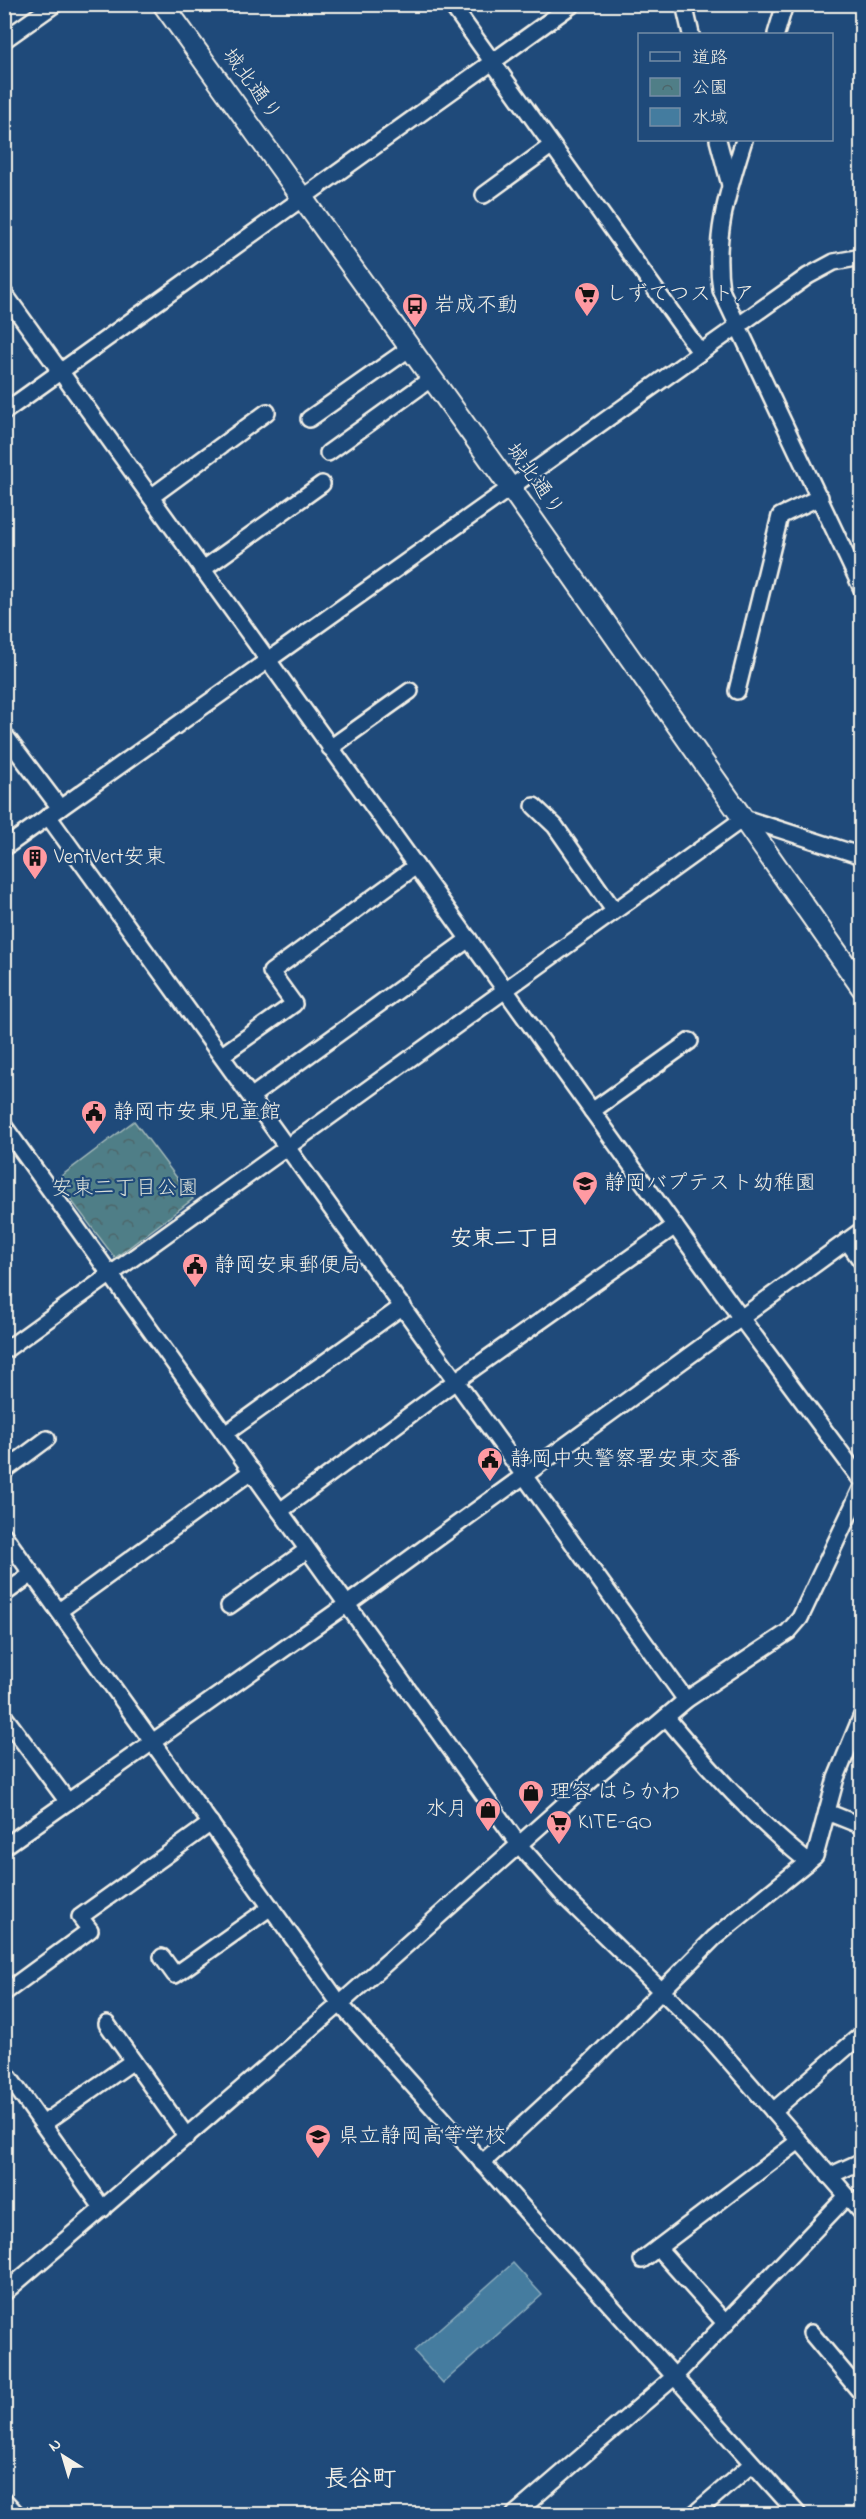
<svg xmlns="http://www.w3.org/2000/svg" width="866" height="2519" font-family="'Indie Flower','Klee One',sans-serif">
<defs>
<pattern id="park-crowns" width="20" height="18" patternUnits="userSpaceOnUse" patternTransform="scale(1.5)"><rect width="20" height="18" fill="#507e87"/><path d="M2 6a3 3 0 1 1 6 0M12 15a3 3 0 1 1 6 0" fill="none" stroke="#4d666a"/></pattern>
</defs>
<rect width="100%" height="100%" fill="#1f4a7a"/>
<filter id="ink" filterUnits="userSpaceOnUse"><feTurbulence type="fractalNoise" baseFrequency=".0167" numOctaves="2"/><feDisplacementMap in="SourceGraphic" scale="12" xChannelSelector="R" yChannelSelector="G"/><feConvolveMatrix kernelMatrix="1 2 1 2 8 2 1 2 1" color-interpolation-filters="sRGB"/></filter>
<g filter="url(#ink)">
<polygon fill="url(#park-crowns)" stroke="#a2b8b8" stroke-width="1.5" points="134,1121 193,1199 115,1258 56,1180"/>
<polygon fill="#447c9f" stroke="#8aabbc" stroke-width="1.5" points="513,2263 542,2295 443,2383 414,2351"/>
<g fill="none" stroke-linecap="round" stroke-linejoin="round">
<defs>
<g id="minor">
<polyline points="451,4 700,352"/>
<polyline points="684,4 691,34"/>
<polyline points="776,34 785,4"/>
<polyline points="4,40 55,4"/>
<polyline points="718,140 730,185"/>
<path d="M744,140C728,191 713,236 721,290L862,589"/>
<polyline points="484,195 551,146"/>
<polyline points="4,293 741,1318 862,1481"/>
<polyline points="4,412 573,4"/>
<polyline points="309,419 410,348"/>
<polyline points="328,453 432,378"/>
<polyline points="151,497 267,412"/>
<polyline points="202,570 322,484"/>
<polyline points="737,691 780,516 820,497"/>
<polyline points="4,734 60,808"/>
<polyline points="330,748 410,691"/>
<polyline points="534,806 555,826 613,909"/>
<polyline points="48,816 686,1700"/>
<polyline points="4,848 808,276 834,262 862,257"/>
<polyline points="222,1055 294,1004 271,972 416,866"/>
<polyline points="252,1096 469,939"/>
<polyline points="592,1111 690,1041"/>
<polyline points="4,1126 520,1846 566,1898 707,2035 862,2213"/>
<polyline points="847,1241 862,1262"/>
<polyline points="4,1351 744,818 862,856"/>
<polyline points="225,1434 403,1306"/>
<polyline points="4,1471 47,1439"/>
<polyline points="280,1511 457,1380 675,1226"/>
<polyline points="4,1535 340,2004 798,2514"/>
<polyline points="4,1594 32,1574"/>
<polyline points="229,1606 307,1550"/>
<polyline points="59,1611 252,1471"/>
<polyline points="4,1716 68,1802"/>
<path d="M666,1717C710,1770 754,1819 808,1862"/>
<polyline points="827,1812 862,1826"/>
<polyline points="4,1847 346,1605 862,1230"/>
<polyline points="162,1957 175,1975 271,1907"/>
<polyline points="4,1993 90,1930 80,1917 211,1823"/>
<polyline points="107,2024 187,2137"/>
<polyline points="4,2070 103,2209"/>
<polyline points="773,2111 862,2034"/>
<polyline points="43,2124 133,2061"/>
<polyline points="482,2163 588,2065 714,1938 815,1856 836,1778 862,1715"/>
<polyline points="829,2176 862,2161"/>
<polyline points="658,2248 726,2324"/>
<polyline points="642,2260 799,2141"/>
<polyline points="4,2293 340,2004 596,1776 686,1700 788,1632 800,1618 862,1487"/>
<polyline points="811,2333 862,2394"/>
<polyline points="4,2500 17,2514"/>
<polyline points="515,2514 674,2377 847,2196"/>
<polyline points="694,2514 752,2464"/>
</g>
<polyline id="tertiary" points="163,4 517,497 862,988"/>
</defs>
<use href="#minor" stroke="#f4f1e8" stroke-width="20"/>
<use href="#tertiary" stroke="#f4f1e8" stroke-width="24"/>
<use href="#minor" stroke="#1f4a7a" stroke-width="15"/>
<use href="#tertiary" stroke="#1f4a7a" stroke-width="20"/>
</g>
</g>
<defs>
<symbol id="supermarket-pin" viewBox="-11 -11 22 30"><path d="M0 17L-7.5 6A9.5 9.5 0 1 1 7.5 6Z" fill="#ff9aa2" stroke="#1f4a7a"/><path d="M-6-5.5h2.5l.6 2H6L4.5 2H-2.5L-4.4-4H-6ZM-1.5 3.2a1.3 1.3 0 1 0 .1 0ZM3 3.2a1.3 1.3 0 1 0 .1 0Z" fill="#111"/></symbol>
<symbol id="bus-pin" viewBox="-11 -11 22 30"><path d="M0 17L-7.5 6A9.5 9.5 0 1 1 7.5 6Z" fill="#ff9aa2" stroke="#1f4a7a"/><path d="M-5-6H5V4H4V6H2V4H-2V6H-4V4H-5ZM-3.5-4V0h7V-4ZM-3.5 1.2v1.5H-2V1.2ZM2 1.2v1.5H3.5V1.2Z" fill="#111"/></symbol>
<symbol id="building-pin" viewBox="-11 -11 22 30"><path d="M0 17L-7.5 6A9.5 9.5 0 1 1 7.5 6Z" fill="#ff9aa2" stroke="#1f4a7a"/><path d="M-4-6H4V6H1V3H-1V6H-4ZM-2.5-4.3h1.7v1.8h-1.7ZM.8-4.3h1.7v1.8H.8ZM-2.5-1h1.7V.8h-1.7ZM.8-1h1.7V.8H.8Z" fill="#111"/></symbol>
<symbol id="civic-pin" viewBox="-11 -11 22 30"><path d="M0 17L-7.5 6A9.5 9.5 0 1 1 7.5 6Z" fill="#ff9aa2" stroke="#1f4a7a"/><path d="M-.6-6.5H3V-4.5H.6V-3L4-1V1h2V6H-6V1h2V-1L-.6-3ZM-1.2 2.5V6h2.4V2.5Z" fill="#111"/></symbol>
<symbol id="school-pin" viewBox="-11 -11 22 30"><path d="M0 17L-7.5 6A9.5 9.5 0 1 1 7.5 6Z" fill="#ff9aa2" stroke="#1f4a7a"/><path d="M0-5L7-2L0 1L-7-2ZM-4 1L0 2.5L4 1V4Q0 6-4 4Z" fill="#111"/></symbol>
<symbol id="shop-pin" viewBox="-11 -11 22 30"><path d="M0 17L-7.5 6A9.5 9.5 0 1 1 7.5 6Z" fill="#ff9aa2" stroke="#1f4a7a"/><path d="M-5-2.5h2.3a2.7 3.5 0 0 1 5.4 0H5L5.5 6h-11ZM-1.5-2.5h3a1.5 2.3 0 0 0-3 0Z" fill="#111"/></symbol>
</defs>
<g fill-rule="evenodd">
<use href="#supermarket-pin" x="572" y="280" width="30" height="40"/>
<use href="#bus-pin" x="400" y="291" width="30" height="40"/>
<use href="#building-pin" x="20" y="843" width="30" height="40"/>
<use href="#civic-pin" x="79" y="1098" width="30" height="40"/>
<use href="#school-pin" x="570" y="1169" width="30" height="40"/>
<use href="#civic-pin" x="180" y="1251" width="30" height="40"/>
<use href="#civic-pin" x="475" y="1445" width="30" height="40"/>
<use href="#shop-pin" x="516" y="1778" width="30" height="40"/>
<use href="#shop-pin" x="473" y="1795" width="30" height="40"/>
<use href="#supermarket-pin" x="544" y="1808" width="30" height="40"/>
<use href="#school-pin" x="303" y="2122" width="30" height="40"/>
</g>
<g text-anchor="middle" dominant-baseline="central" stroke-width="4.5" stroke-linejoin="round" paint-order="stroke">
<g font-size="21" fill="#f4f1e8" stroke="#1f4a7a">
<text transform="translate(251 85) rotate(54)">城北通り</text>
<text transform="translate(534 480) rotate(55)">城北通り</text>
</g>
<g font-size="21" fill="#f4f1e8" stroke="#1f4a7a" text-anchor="start">
<text x="606" y="295">しずてつストア</text>
<text x="434" y="306">岩成不動</text>
<text x="54" y="858">VentVert安東</text>
<text x="113" y="1113">静岡市安東児童館</text>
<text x="604" y="1184">静岡バプテスト幼稚園</text>
<text x="214" y="1266">静岡安東郵便局</text>
<text x="510" y="1460">静岡中央警察署安東交番</text>
<text x="550" y="1793">理容 はらかわ</text>
<text x="468" y="1810" text-anchor="end">水月</text>
<text x="578" y="1823">KITE-GO</text>
<text x="338" y="2137">県立静岡高等学校</text>
</g>
<g font-size="21" fill="#dbe0d9" stroke="#1f4a7a">
<text x="125" y="1189">安東二丁目公園</text>
</g>
<g font-size="22" font-weight="bold" fill="#f4f1e8" stroke="#1f4a7a">
<text x="505" y="1240">安東二丁目</text>
</g>
<g font-size="24" font-weight="bold" fill="#f4f1e8" stroke="#1f4a7a">
<text x="360" y="2480">長谷町</text>
</g>
</g>
<rect width="866" height="2519" fill="none" stroke="#1f4a7a" stroke-width="24"/>
<rect x="12" y="12" width="842" height="2495" fill="none" stroke="#f4f1e8" stroke-width="2" filter="url(#ink)"/>
<rect x="638" y="33" width="195" height="108" fill="#1f4a7a" stroke="#748da6" stroke-width="1.5"/>
<rect x="650" y="52" width="30" height="9" fill="#1f4a7a" stroke="#748da6" stroke-width="1.5"/>
<text x="692" y="63" font-size="18" fill="#f4f1e8">道路</text>
<rect x="650" y="78" width="30" height="18" fill="url(#park-crowns)" stroke="#748da6" stroke-width="1.5"/>
<text x="692" y="93" font-size="18" fill="#f4f1e8">公園</text>
<rect x="650" y="108" width="30" height="18" fill="#447c9f" stroke="#748da6" stroke-width="1.5"/>
<text x="692" y="123" font-size="18" fill="#f4f1e8">水域</text>
<g transform="translate(63 2456) rotate(323)" stroke="#1f4a7a" stroke-width="4.5" paint-order="stroke">
<path d="M0-4.5L10 22L0 15L-10 22Z" fill="#f4f1e8"/>
<text y="-9" font-size="16" font-weight="bold" text-anchor="middle" fill="#f4f1e8">N</text>
</g>
</svg>
